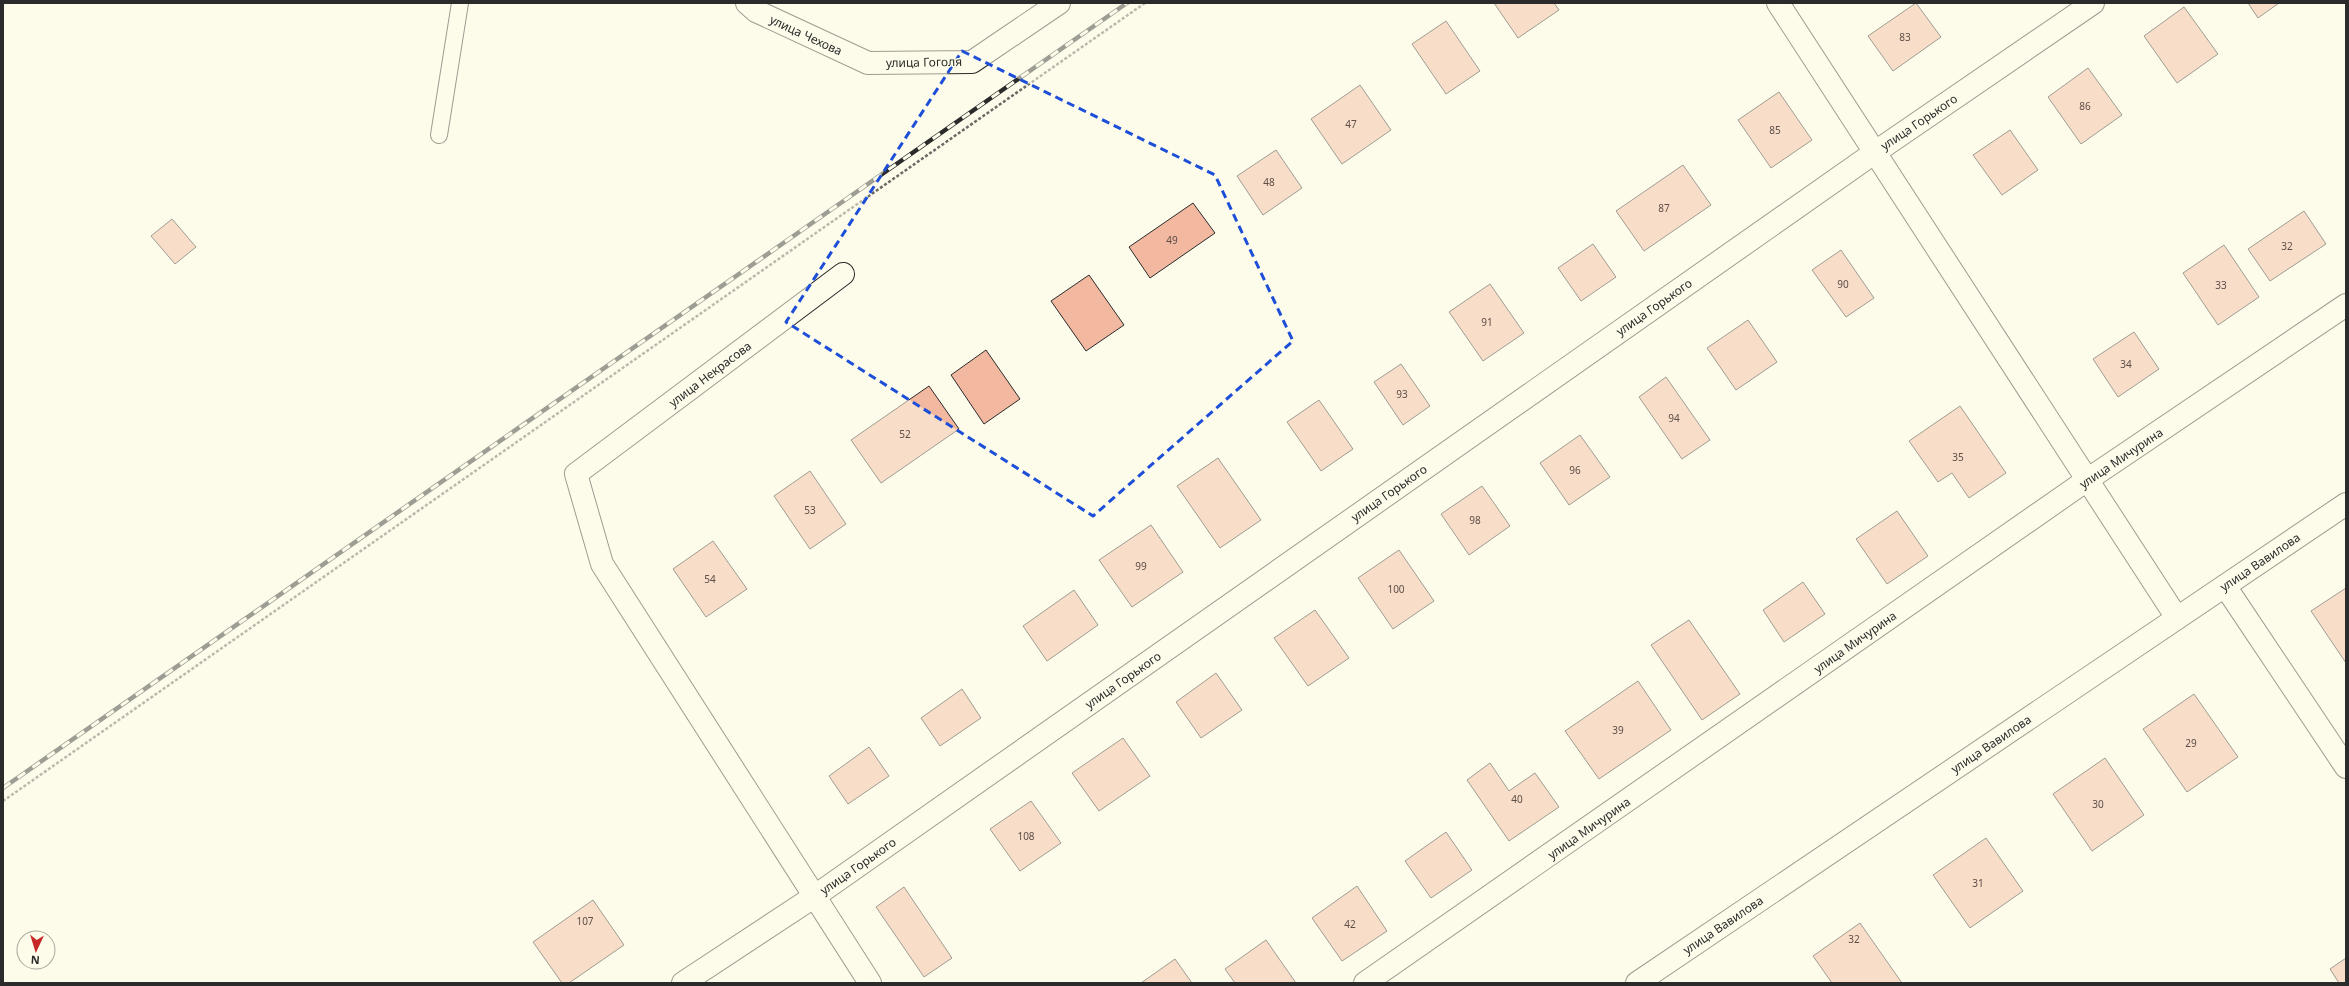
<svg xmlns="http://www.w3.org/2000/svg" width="2349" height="986" font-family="'Noto Sans',sans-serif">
<rect width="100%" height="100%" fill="#fdfbea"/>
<g fill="#f2b8a0" stroke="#2b2b2b">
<polygon points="1494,3 1554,3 1559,10 1518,38"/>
<polygon points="1916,3 1941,37 1893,71 1868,36"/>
<polygon points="2248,3 2279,3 2258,18"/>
<polygon points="2184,7 2218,54 2177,83 2144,36"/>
<polygon points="1446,21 1480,71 1446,94 1412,44"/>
<polygon points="2088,68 2122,115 2081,144 2048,97"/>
<polygon points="1360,85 1391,130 1342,164 1311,119"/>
<polygon points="1779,92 1812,140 1771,168 1738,120"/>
<polygon points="2010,130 2038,170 2002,195 1973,155"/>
<polygon points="1276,150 1302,188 1263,215 1237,176"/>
<polygon points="1683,165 1711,205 1644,251 1616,211"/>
<polygon points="1193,203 1215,233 1150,278 1129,247"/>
<polygon points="2304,211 2326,244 2270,281 2248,249"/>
<polygon points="172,219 196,247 175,264 151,236"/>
<polygon points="1593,244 1616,277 1581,301 1558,268"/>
<polygon points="2224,245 2259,297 2218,325 2183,273"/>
<polygon points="1841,250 1874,298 1846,317 1812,270"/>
<polygon points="1089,275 1124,325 1086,351 1051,301"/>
<polygon points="1490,284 1524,333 1483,361 1449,312"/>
<polygon points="1748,320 1777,362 1736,390 1707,348"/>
<polygon points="2134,332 2159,369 2118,397 2093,359"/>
<polygon points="986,350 1020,399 984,424 951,375"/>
<polygon points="1401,364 1430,406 1403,425 1374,382"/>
<polygon points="1666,377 1710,440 1682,459 1639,397"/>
<polygon points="929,386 959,429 881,483 851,440"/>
<polygon points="1319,400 1353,449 1321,471 1287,422"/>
<polygon points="1960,406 2006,473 1969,498 1952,473 1938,482 1909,441"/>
<polygon points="1580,435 1610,477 1569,505 1540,463"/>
<polygon points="1218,458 1261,520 1220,548 1177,486"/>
<polygon points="810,471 846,524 810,549 774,496"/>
<polygon points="1482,486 1510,526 1469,555 1441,514"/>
<polygon points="1897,511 1928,556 1887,584 1856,539"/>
<polygon points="1151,525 1183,572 1132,607 1099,560"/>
<polygon points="713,541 747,589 706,617 673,569"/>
<polygon points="1399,550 1434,601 1393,629 1358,578"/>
<polygon points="1803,582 1825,614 1784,642 1763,610"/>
<polygon points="2346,588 2346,663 2311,611"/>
<polygon points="1074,590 1098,625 1047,661 1023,626"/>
<polygon points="1315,610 1349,658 1308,686 1274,638"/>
<polygon points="1689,620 1740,694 1702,720 1651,645"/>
<polygon points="1216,673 1242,710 1201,738 1176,702"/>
<polygon points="1638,681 1671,730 1599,779 1565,731"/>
<polygon points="962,689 981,718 940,746 921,718"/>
<polygon points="2194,694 2238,757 2187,792 2143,729"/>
<polygon points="1123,738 1150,776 1099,811 1072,773"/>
<polygon points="869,747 889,776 848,804 829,776"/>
<polygon points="2105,758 2144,815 2092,851 2053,794"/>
<polygon points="1490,763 1509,791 1535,773 1559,807 1509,841 1467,780"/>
<polygon points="1031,801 1061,843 1020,871 990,829"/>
<polygon points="1446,832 1472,870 1431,898 1405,861"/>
<polygon points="1986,838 2023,891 1970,928 1933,875"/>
<polygon points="1357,886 1387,931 1342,961 1312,918"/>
<polygon points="904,887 952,958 924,977 876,907"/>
<polygon points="593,900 624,945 569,983 562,983 533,942"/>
<polygon points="1860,923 1902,983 1832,983 1813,956"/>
<polygon points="1266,940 1296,983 1235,983 1225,969"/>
<polygon points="2346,958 2346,983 2339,983 2330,969"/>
<polygon points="1175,959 1192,983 1141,983"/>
</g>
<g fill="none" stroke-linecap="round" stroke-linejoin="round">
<defs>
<polyline id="lane" points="439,135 460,3"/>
<g id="street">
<polyline points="747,3 756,11 868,63 972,62 1059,3"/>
<polyline points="1778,3 2177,618"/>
<polyline points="843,274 576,474 602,564 870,983"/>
<polyline points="2225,586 2346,767"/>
<polyline points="683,983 815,896 1874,153 2093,3"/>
<polyline points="1365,983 2087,480 2346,305"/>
<polyline points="1637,983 2346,504"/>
</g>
</defs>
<use href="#lane" stroke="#2b2b2b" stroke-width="18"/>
<use href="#street" stroke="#2b2b2b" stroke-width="24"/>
<polyline stroke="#6a6964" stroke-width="2.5" stroke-dasharray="3 2" stroke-linecap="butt" points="3,801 1145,3"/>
<use href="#lane" stroke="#fdfbea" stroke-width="16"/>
<use href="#street" stroke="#fdfbea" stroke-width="22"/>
<defs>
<polyline id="rail" points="3,788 1127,3"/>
</defs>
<use href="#rail" stroke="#2b2b2b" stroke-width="4.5"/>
<use href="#rail" stroke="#fdfbea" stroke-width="3" stroke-dasharray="9" stroke-linecap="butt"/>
</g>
<path d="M0 0H2349V986H0ZM962,51L1215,175L1293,341L1093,516L786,322Z" fill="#fdfbea" fill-opacity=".55" fill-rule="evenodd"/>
<path fill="none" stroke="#1d4ed8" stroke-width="3" stroke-dasharray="8 5" stroke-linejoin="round" d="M962,51L1215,175L1293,341L1093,516L786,322Z"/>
<g text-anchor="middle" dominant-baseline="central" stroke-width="3" stroke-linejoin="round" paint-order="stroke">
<g font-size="10" fill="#5d4e48">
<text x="1905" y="37">83</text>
<text x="2085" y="106">86</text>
<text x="1351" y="124">47</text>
<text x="1775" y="130">85</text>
<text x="1269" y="182">48</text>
<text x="1664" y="208">87</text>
<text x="1172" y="240">49</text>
<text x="2287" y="246">32</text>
<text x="1843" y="284">90</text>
<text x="2221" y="285">33</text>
<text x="1487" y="322">91</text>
<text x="2126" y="364">34</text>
<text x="1402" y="394">93</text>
<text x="1674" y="418">94</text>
<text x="905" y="434">52</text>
<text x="1958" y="457">35</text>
<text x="1575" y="470">96</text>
<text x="810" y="510">53</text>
<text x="1475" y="520">98</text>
<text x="1141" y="566">99</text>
<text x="710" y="579">54</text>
<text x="1396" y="589">100</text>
<text x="1618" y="730">39</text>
<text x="2191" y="743">29</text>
<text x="1517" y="799">40</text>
<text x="2098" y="804">30</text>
<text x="1026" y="836">108</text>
<text x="1978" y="883">31</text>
<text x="585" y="921">107</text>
<text x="1350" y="924">42</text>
<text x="1854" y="939">32</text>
</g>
<g font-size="12" fill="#2b2b2b" stroke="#fdfbea">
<text transform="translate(806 35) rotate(25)">улица Чехова</text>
<text transform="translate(924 62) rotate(-1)">улица Гоголя</text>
<text transform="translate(1919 122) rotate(-34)">улица Горького</text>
<text transform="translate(1654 307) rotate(-35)">улица Горького</text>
<text transform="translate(710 374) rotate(-37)">улица Некрасова</text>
<text transform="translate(2121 458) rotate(-34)">улица Мичурина</text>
<text transform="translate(1389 493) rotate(-35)">улица Горького</text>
<text transform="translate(2260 562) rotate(-34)">улица Вавилова</text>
<text transform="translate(1855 642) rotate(-35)">улица Мичурина</text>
<text transform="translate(1123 680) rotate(-35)">улица Горького</text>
<text transform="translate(1991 744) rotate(-34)">улица Вавилова</text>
<text transform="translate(1589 828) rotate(-35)">улица Мичурина</text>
<text transform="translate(858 866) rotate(-35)">улица Горького</text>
<text transform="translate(1723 925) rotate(-34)">улица Вавилова</text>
</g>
</g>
<rect width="2349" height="986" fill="none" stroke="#2b2b2b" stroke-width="8"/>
<g transform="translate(36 950) rotate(184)"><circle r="19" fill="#fdfbea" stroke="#a9a89e"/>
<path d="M0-3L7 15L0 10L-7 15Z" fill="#c62828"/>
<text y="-6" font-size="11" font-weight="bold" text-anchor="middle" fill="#2b2b2b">N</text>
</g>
</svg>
